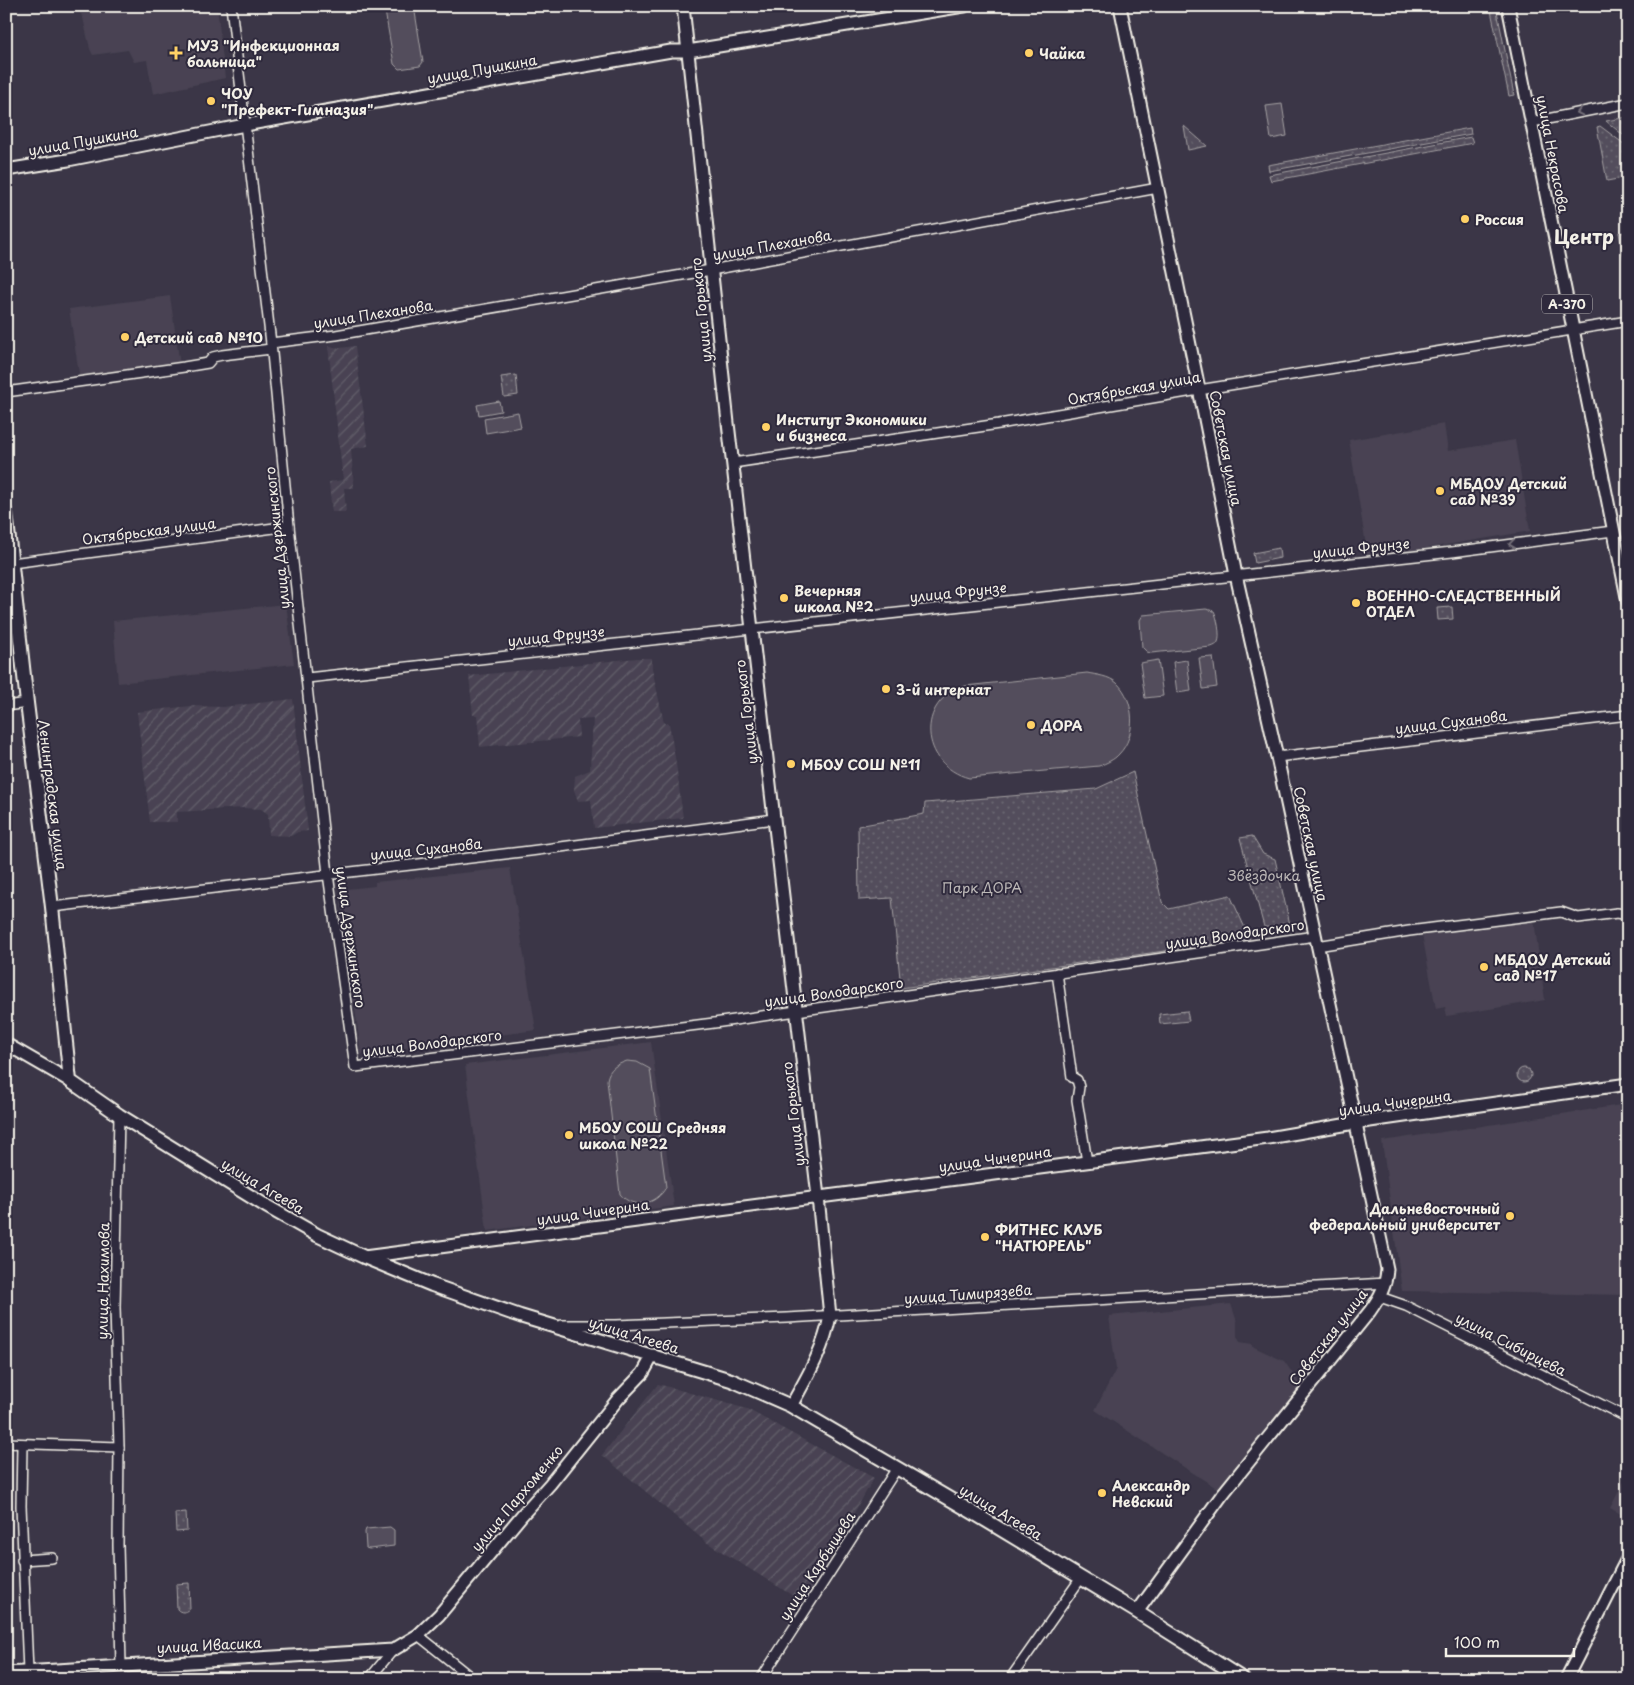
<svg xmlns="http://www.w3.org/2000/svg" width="1634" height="1685" font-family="'Playpen Sans',sans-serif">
<defs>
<pattern id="industrial-furrows" width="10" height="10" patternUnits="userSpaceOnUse" patternTransform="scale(1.25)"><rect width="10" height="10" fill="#484352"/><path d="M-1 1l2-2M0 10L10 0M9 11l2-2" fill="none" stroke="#635f6b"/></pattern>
<pattern id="grass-dots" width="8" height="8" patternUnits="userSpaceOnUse" patternTransform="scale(1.25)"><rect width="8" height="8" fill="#534e5c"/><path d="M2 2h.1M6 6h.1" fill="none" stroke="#6c6873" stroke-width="1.8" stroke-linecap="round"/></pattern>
</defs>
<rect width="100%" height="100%" fill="#3b3647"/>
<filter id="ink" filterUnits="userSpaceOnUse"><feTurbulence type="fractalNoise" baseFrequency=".02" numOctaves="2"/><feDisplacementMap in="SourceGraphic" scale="10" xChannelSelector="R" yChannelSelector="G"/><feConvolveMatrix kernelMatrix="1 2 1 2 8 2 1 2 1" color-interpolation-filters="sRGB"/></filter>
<g filter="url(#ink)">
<g fill="#484352">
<polygon points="77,6 217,6 225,78 153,94 147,60 134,62 128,50 93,55 90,49 83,18"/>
<polygon points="170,296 180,365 80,380 69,309"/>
<polygon points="1444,424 1448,451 1515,440 1530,531 1368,558 1349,440"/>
<polygon points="286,604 294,664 118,683 113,621"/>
<polygon points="510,868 536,1030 361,1054 341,902 348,901 347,889 375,886 375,882"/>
<polygon points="1534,920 1545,1000 1447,1016 1445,1007 1436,1009 1422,934"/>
<polygon points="651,1042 674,1206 487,1231 465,1065"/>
<polygon points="1628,1104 1628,1295 1402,1291 1382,1141"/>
<polygon points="1231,1304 1237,1322 1237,1336 1240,1342 1252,1344 1254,1347 1284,1361 1301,1385 1218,1489 1095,1410 1116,1369 1109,1316"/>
<polygon points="1627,1476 1628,1514 1626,1517 1610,1508"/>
</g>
<g fill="url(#industrial-furrows)">
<polygon points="328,346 340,348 355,346 368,446 351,449 354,488 344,488 346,512 332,512 329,482 343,480"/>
<polygon points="637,658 652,658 652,668 664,723 669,723 676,763 683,818 594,828 591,800 578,801 574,790 575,776 590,770 593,719 578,720 579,737 480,747 477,715 473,715 469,676"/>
<polygon points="293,699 308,831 298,832 291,836 269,835 268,814 261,809 243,808 177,812 177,822 150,822 137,712 191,706 223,707"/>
<polygon points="658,1384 747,1409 874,1478 803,1602 706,1542 602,1455"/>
</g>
<g fill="url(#grass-dots)" stroke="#a4a0a2">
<polygon points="1490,6 1496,6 1514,95 1509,96"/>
<polygon points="1628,117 1628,139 1606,121"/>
<polygon points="1184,126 1207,146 1188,150"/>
<polygon points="1600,126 1628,147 1628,177 1607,181 1597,127"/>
<polygon points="1470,128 1471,134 1269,171 1268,165"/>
<polygon points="1471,137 1473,143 1271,181 1269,175"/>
<polygon points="1628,231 1628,278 1619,233"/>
<polygon points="516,375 518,395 504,397 501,377"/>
<polygon points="1279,548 1280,558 1255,563 1253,553"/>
<polygon points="1452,607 1453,619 1438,620 1437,608"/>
<polygon points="1133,772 1162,902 1169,909 1230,895 1250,939 901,988 892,898 859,900 858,826 924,814 925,803 1096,789"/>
<polygon points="1252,836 1263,854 1275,859 1291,929 1264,927 1240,838"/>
<polygon points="1187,1011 1189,1021 1160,1024 1159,1014"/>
<circle cx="1524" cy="1075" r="7"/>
<polygon points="186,1512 187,1531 176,1532 175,1513"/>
<path d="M189,1583L190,1609C186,1613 180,1613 177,1609L176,1584Z"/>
</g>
<g fill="#534e5c" stroke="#a4a0a2">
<polygon points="393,6 414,6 423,62 420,66 399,69 394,64 385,11 387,7"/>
<polygon points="1282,104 1287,136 1271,139 1266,106"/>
<polygon points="499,401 501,411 479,415 477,405"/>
<polygon points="518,412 521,427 486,433 484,418"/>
<path d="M1206,609L1214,611C1217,616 1221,636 1218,642C1217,645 1214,646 1211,647L1151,653L1147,652L1142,647L1140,620L1143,615Z"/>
<polygon points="1213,657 1217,687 1203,689 1199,658"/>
<polygon points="1158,660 1163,696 1145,698 1140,663"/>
<polygon points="1187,660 1191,691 1177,693 1173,662"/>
<path d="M1087,673C1097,675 1109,676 1117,683C1135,700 1137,736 1119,754C1114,760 1106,763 1099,766L969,778C920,765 915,701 965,686Z"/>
<path d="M627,1061L637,1062L650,1069L666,1187C657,1205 633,1210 620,1194L607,1080C609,1068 616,1065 627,1061Z"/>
<polygon points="390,1527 394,1530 394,1546 369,1549 366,1548 365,1532 366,1529"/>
</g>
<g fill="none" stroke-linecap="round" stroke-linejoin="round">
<defs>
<g id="minor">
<polyline points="231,6 271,343 289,526 328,874 355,1067 714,1023 1315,936"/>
<polyline points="1532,122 1628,103"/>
<polyline points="271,343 336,335 711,270 1158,188"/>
<polyline points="6,392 184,367 208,363 213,357 222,355 271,349"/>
<polyline points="733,463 999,424 1199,390 1628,321"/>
<polyline points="12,563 289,526"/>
<polyline points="307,678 1452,552 1613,531"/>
<polyline points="6,706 27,703"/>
<polyline points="1277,757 1628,715"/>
<polyline points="52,907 530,851 774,819"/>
<polyline points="1317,946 1409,931 1561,912 1578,918 1617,913 1623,914 1628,920"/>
<polyline points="1057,973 1072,1077 1077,1080 1079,1087 1077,1100 1087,1162"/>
<polyline points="119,1115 115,1307 119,1447 118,1545 121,1665"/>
<polyline points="1380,1297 1406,1306 1628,1418"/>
<polyline points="562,1325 616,1325 787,1318 1386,1283"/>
<polyline points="6,1443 119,1447"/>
<polyline points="22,1444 21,1506 28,1671"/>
<polyline points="22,1560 52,1558"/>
<polyline points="418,1635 473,1679"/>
<polyline points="369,1679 393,1650"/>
<polyline points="761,1679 897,1468"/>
<polyline points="1010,1679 1081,1578"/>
</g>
<g id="major">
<path d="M683,6L728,423L818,1197L830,1316C824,1349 807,1377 791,1406"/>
<path d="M1120,6L1196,374L1236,575L1277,757L1387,1269C1386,1286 1380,1297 1370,1311L1222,1495L1137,1612"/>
<polyline points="1508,6 1628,602"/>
<polyline points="6,170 68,160 245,125 671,51 688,51 964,6"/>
<polyline points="6,1044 70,1081"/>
<polyline points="364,1257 1268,1138 1349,1124 1628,1084"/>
<polyline points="6,1673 393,1650 418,1635 439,1615 522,1515 550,1484 618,1399 643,1373 653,1355"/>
<polyline points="1566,1679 1628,1557"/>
</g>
<polyline id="highway" points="6,512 27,703 52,907 70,1081 119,1115 266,1206 317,1235 364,1257 432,1285 520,1316 731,1380 791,1406 972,1512 1137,1612 1243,1679"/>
</defs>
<use href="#minor" stroke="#f4f1e8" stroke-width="12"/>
<use href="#major" stroke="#f4f1e8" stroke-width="15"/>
<use href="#highway" stroke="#f4f1e8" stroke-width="16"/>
<use href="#minor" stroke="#2f2a3d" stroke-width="9"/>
<use href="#major" stroke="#2f2a3d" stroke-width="11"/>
<use href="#highway" stroke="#2f2a3d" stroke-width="12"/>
</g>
<defs><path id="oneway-chevron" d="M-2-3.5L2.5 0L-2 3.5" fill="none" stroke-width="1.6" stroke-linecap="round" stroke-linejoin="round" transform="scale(1.25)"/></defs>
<g stroke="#747079">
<use href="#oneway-chevron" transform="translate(1580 112) rotate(169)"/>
<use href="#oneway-chevron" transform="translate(1512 544) rotate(173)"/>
</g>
</g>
<g fill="#ffd166" stroke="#2f2a3d" stroke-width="2">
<path d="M173.5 45.5h5v5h5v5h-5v5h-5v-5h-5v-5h5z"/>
<circle cx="1029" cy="53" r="5"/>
<circle cx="211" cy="101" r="5"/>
<circle cx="1465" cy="219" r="5"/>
<circle cx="125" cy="337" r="5"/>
<circle cx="766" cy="427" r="5"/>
<circle cx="1440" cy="491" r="5"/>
<circle cx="784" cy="598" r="5"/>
<circle cx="1356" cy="603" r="5"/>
<circle cx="886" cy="689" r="5"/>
<circle cx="1031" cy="725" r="5"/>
<circle cx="791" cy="764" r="5"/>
<circle cx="1484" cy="967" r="5"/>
<circle cx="569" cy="1135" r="5"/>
<circle cx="1510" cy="1216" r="5"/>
<circle cx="985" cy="1237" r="5"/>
<circle cx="1102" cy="1493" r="5"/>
</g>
<g text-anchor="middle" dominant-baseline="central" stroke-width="4" stroke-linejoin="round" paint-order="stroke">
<rect fill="#2f2a3d" stroke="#b9b5b5" stroke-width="1" x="1542" y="294.5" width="50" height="19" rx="4"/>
<g font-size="12" font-weight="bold" fill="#f4f1e8">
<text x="1567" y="304">А-370</text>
</g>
<g font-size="14" font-weight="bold" fill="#f4f1e8" stroke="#2f2a3d" text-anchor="start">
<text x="187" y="45">МУЗ "Инфекционная<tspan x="187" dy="16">больница"</tspan></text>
<text x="1039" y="53">Чайка</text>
<text x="221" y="93">ЧОУ<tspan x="221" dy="16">"Префект-Гимназия"</tspan></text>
<text x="1475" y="219">Россия</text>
<text x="135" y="337">Детский сад №10</text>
<text x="776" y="419">Институт Экономики<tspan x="776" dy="16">и бизнеса</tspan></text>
<text x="1450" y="483">МБДОУ Детский<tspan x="1450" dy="16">сад №39</tspan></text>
<text x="794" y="590">Вечерняя<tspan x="794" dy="16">школа №2</tspan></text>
<text x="1366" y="595">ВОЕННО-СЛЕДСТВЕННЫЙ<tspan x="1366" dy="16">ОТДЕЛ</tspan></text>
<text x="896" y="689">3-й интернат</text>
<text x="1041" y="725">ДОРА</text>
<text x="801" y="764">МБОУ СОШ №11</text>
<text x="1494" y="959">МБДОУ Детский<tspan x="1494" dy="16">сад №17</tspan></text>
<text x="579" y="1127">МБОУ СОШ Средняя<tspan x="579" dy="16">школа №22</tspan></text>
<text x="1500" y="1208" text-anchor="end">Дальневосточный<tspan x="1500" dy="16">федеральный университет</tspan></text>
<text x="995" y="1229">ФИТНЕС КЛУБ<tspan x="995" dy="16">"НАТЮРЕЛЬ"</tspan></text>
<text x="1112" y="1485">Александр<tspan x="1112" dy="16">Невский</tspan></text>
</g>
<g font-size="14" fill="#f4f1e8" stroke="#2f2a3d">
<text transform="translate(482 69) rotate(-10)">улица Пушкина</text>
<text transform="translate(83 141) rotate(-10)">улица Пушкина</text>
<text transform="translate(1553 154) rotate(79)">улица Некрасова</text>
<text transform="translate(772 245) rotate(-10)">улица Плеханова</text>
<text transform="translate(701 310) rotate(-96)">улица Горького</text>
<text transform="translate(373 314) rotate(-9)">улица Плеханова</text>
<text transform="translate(1134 388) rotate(-10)">Октябрьская улица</text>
<text transform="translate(1226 448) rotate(79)">Советская улица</text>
<text transform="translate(149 531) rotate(-7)">Октябрьская улица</text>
<text transform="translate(277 538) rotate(-96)">улица Дзержинского</text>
<text transform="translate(1361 548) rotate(-6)">улица Фрунзе</text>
<text transform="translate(958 592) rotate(-6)">улица Фрунзе</text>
<text transform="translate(556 636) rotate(-6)">улица Фрунзе</text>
<text transform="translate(746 712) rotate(-97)">улица Горького</text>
<text transform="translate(1451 722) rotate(-7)">улица Суханова</text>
<text transform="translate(53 795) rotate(83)">Ленинградская улица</text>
<text transform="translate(1311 844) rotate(78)">Советская улица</text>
<text transform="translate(426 849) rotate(-6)">улица Суханова</text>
<text transform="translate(1235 934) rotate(-8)">улица Володарского</text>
<text transform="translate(351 937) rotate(82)">улица Дзержинского</text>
<text transform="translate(834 992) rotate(-8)">улица Володарского</text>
<text transform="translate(432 1043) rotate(-7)">улица Володарского</text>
<text transform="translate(1395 1103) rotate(-8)">улица Чичерина</text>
<text transform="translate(793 1114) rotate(-97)">улица Горького</text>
<text transform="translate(995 1159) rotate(-8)">улица Чичерина</text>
<text transform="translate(263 1186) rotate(31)">улица Агеева</text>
<text transform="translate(593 1212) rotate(-8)">улица Чичерина</text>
<text transform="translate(103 1281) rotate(-89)">улица Нахимова</text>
<text transform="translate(968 1294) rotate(-4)">улица Тимирязева</text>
<text transform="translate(634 1335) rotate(17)">улица Агеева</text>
<text transform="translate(1328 1337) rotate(-52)">Советская улица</text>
<text transform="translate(1511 1344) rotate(27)">улица Сибирцева</text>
<text transform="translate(517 1498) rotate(-50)">улица Пархоменко</text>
<text transform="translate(1001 1512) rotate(31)">улица Агеева</text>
<text transform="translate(817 1566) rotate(-57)">улица Карбышева</text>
<text transform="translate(209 1645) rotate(-3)">улица Ивасика</text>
</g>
<g font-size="14" fill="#bcb8b7" stroke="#2f2a3d">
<text x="1264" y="875">Звёздочка</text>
<text x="982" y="887">Парк ДОРА</text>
</g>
<g font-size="19" font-weight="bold" fill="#f4f1e8" stroke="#2f2a3d">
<text x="1584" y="236">Центр</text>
</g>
</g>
<rect width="1634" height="1685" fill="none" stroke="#2f2a3d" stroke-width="25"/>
<rect x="12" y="12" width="1609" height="1660" fill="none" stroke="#f4f1e8" stroke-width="2" filter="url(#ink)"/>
<path d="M1446 1648v8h128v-8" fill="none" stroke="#f4f1e8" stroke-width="2.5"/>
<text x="1454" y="1648" font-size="15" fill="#f4f1e8" stroke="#2f2a3d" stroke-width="4" paint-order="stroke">100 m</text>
</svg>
